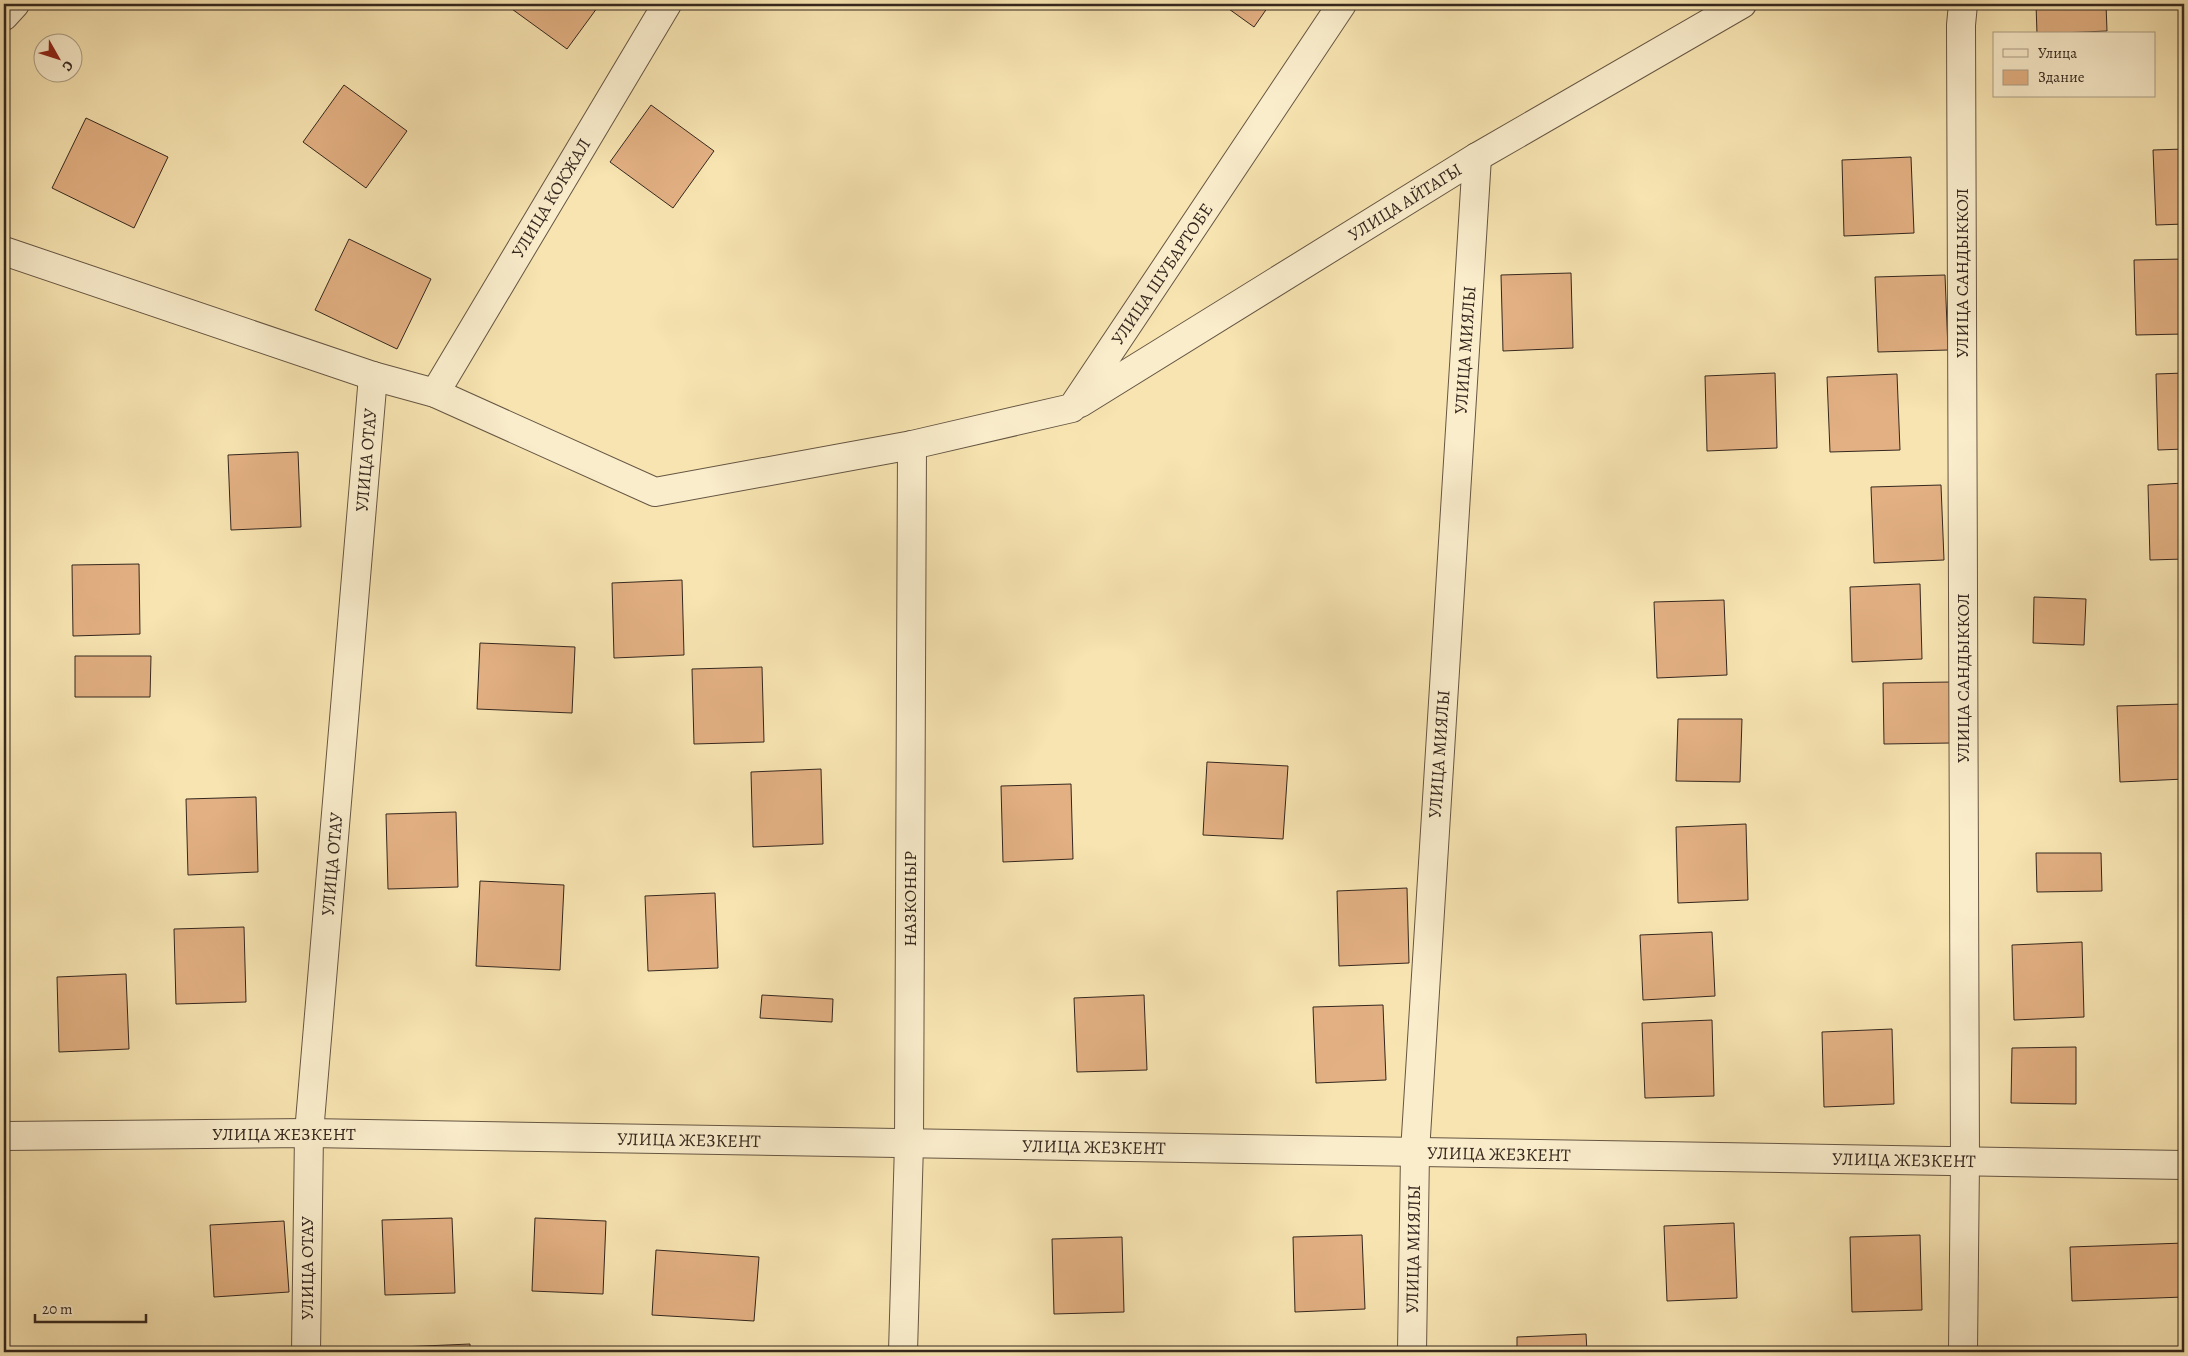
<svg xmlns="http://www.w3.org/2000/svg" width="2188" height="1356" font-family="Alegreya,serif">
<rect width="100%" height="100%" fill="#f7e4b1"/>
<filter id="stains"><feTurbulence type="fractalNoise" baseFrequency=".004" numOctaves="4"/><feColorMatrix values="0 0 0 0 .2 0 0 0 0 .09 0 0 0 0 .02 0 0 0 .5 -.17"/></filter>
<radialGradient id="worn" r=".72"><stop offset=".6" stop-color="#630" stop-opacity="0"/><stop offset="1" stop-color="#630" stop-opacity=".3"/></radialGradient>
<g fill="#e2b082" stroke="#35271e">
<polygon points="505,4 600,4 567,49"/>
<polygon points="1222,4 1270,4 1254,27"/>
<polygon points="2036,4 2106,4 2107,31 2037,34"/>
<polygon points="344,85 407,131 366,188 303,142"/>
<polygon points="651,105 714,151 673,208 610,162"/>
<polygon points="86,118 168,157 134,228 52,188"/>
<polygon points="2184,149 2184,224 2156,225 2153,150"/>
<polygon points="1911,157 1914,233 1844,236 1842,160"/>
<polygon points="349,239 431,279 397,349 315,310"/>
<polygon points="2184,259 2184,334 2136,335 2134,260"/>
<polygon points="1571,273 1573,348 1503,351 1501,275"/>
<polygon points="1945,275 1948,350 1878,352 1875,277"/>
<polygon points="1775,373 1777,448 1707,451 1705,376"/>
<polygon points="2184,373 2184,449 2158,450 2156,374"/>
<polygon points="1897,374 1900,450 1830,452 1827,377"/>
<polygon points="298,452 301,527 231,530 228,455"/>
<polygon points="2184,483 2184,559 2150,560 2148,485"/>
<polygon points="1941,485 1944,560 1874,563 1871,487"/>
<polygon points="139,564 140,634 73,636 72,565"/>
<polygon points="682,580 684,655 614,658 612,583"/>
<polygon points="1920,584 1922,659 1852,662 1850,587"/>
<polygon points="2034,597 2086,599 2084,645 2033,643"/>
<polygon points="1724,600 1727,675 1657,678 1654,602"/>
<polygon points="480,643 575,647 572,713 477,709"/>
<polygon points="75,656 151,656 150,697 75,697"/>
<polygon points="762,667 764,742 694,744 692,669"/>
<polygon points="1951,682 1951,743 1884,744 1883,683"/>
<polygon points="2184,704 2184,779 2120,782 2117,706"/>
<polygon points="1678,719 1742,719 1740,782 1676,781"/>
<polygon points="1207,762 1288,766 1283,839 1203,835"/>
<polygon points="821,769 823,844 753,847 751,772"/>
<polygon points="1071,784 1073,859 1003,862 1001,786"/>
<polygon points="256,797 258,872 188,875 186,799"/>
<polygon points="456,812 458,887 388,889 386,814"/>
<polygon points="1746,824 1748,900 1678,903 1676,827"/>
<polygon points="2036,853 2101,853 2102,891 2037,892"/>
<polygon points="480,881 564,885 560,970 476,966"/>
<polygon points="1407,888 1409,963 1339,966 1337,891"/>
<polygon points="715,893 718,968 648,971 645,896"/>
<polygon points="244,927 246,1002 176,1004 174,929"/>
<polygon points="1712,932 1715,996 1643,1000 1640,935"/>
<polygon points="2082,942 2084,1017 2014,1020 2012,945"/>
<polygon points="126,974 129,1049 59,1052 57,977"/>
<polygon points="762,995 833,999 832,1022 760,1018"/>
<polygon points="1144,995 1147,1070 1077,1072 1074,998"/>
<polygon points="1383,1005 1386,1080 1316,1083 1313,1007"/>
<polygon points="1712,1020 1714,1096 1645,1098 1642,1023"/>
<polygon points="1892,1029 1894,1104 1824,1107 1822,1032"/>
<polygon points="2076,1047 2076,1104 2011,1103 2012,1048"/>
<polygon points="452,1218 455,1293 385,1295 382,1220"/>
<polygon points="535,1218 606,1221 603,1294 532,1291"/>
<polygon points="284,1221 289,1292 214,1297 210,1225"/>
<polygon points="1734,1223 1737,1298 1667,1301 1664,1226"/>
<polygon points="1362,1235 1365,1309 1295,1312 1293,1237"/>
<polygon points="1920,1235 1922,1310 1852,1312 1850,1237"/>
<polygon points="1122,1237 1124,1312 1054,1314 1052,1239"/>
<polygon points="2184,1243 2184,1297 2072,1301 2070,1247"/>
<polygon points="656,1250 759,1257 754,1321 652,1315"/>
<polygon points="1586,1334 1587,1352 1517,1352 1517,1337"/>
<polygon points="470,1344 470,1352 400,1352 400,1347"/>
<polygon points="2077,1349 2078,1352 2007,1352"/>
<polygon points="726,1350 726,1352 656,1352"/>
</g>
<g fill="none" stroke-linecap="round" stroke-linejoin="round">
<defs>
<g id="minor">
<polyline points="4,16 15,4"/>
<polyline points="4,251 373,376 435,393 655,492 912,445 1072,408 1342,4"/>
<polyline points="435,393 667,4"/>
<polyline points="1080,403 1477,157 1742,4"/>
<polyline points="4,1136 309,1133 2184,1165"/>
<polyline points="306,1352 309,1133 373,376"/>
<polyline points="903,1352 909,1144 912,445"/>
<polyline points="1412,1352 1415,1152 1477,157"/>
<polyline points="1963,1352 1965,1161 1961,25 1963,4"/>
</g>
</defs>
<use href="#minor" stroke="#665643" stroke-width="30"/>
<use href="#minor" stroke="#faedcc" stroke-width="28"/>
</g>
<g text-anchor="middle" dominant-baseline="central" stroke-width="4" stroke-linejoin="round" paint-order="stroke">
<g font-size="18" fill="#35271e" stroke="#faedcc">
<text transform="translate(551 198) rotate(-59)">УЛИЦА КОКЖАЛ</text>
<text transform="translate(1405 202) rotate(-32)">УЛИЦА АЙТАГЫ</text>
<text transform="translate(1962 273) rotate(-90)">УЛИЦА САНДЫККОЛ</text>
<text transform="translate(1162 274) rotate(-56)">УЛИЦА ШУБАРТОБЕ</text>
<text transform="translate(1465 350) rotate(-86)">УЛИЦА МИЯЛЫ</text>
<text transform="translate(366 460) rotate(-85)">УЛИЦА ОТАУ</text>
<text transform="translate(1963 678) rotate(-90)">УЛИЦА САНДЫККОЛ</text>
<text transform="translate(1439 754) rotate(-86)">УЛИЦА МИЯЛЫ</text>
<text transform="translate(332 864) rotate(-85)">УЛИЦА ОТАУ</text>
<text transform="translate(910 899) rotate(-90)">НАЗКОНЫР</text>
<text x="284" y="1134">УЛИЦА ЖЕЗКЕНТ</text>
<text transform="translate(689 1140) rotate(1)">УЛИЦА ЖЕЗКЕНТ</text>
<text transform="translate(1094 1147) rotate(1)">УЛИЦА ЖЕЗКЕНТ</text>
<text transform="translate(1499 1154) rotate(1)">УЛИЦА ЖЕЗКЕНТ</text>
<text transform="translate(1904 1160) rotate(1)">УЛИЦА ЖЕЗКЕНТ</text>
<text transform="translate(1413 1249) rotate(-89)">УЛИЦА МИЯЛЫ</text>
<text transform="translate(307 1268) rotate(-90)">УЛИЦА ОТАУ</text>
</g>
</g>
<rect width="2188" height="1356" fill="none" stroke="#f7e4b1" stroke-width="20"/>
<rect x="5" y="5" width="2178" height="1346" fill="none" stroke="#35271e" stroke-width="2.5"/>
<rect x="10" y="10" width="2168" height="1336" fill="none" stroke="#35271e"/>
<rect x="1993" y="32" width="162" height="65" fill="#faedcc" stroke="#ab9e86"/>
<rect x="2003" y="49" width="25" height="8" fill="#faedcc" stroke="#ab9e86"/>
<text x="2038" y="58" font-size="15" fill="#35271e">Улица</text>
<rect x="2003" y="70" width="25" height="15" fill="#e2b082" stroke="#ab9e86"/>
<text x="2038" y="82" font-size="15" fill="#35271e">Здание</text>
<g transform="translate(58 58) rotate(129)"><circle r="24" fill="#faedcc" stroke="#ab9e86"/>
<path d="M0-4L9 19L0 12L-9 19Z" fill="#8f2418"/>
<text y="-8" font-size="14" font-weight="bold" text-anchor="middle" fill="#35271e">С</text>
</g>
<path d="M35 1314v8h111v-8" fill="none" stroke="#35271e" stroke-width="2.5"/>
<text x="42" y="1314" font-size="15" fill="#35271e" stroke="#faedcc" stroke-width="4" paint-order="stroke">20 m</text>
<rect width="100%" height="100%" filter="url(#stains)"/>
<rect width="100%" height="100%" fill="url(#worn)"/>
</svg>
